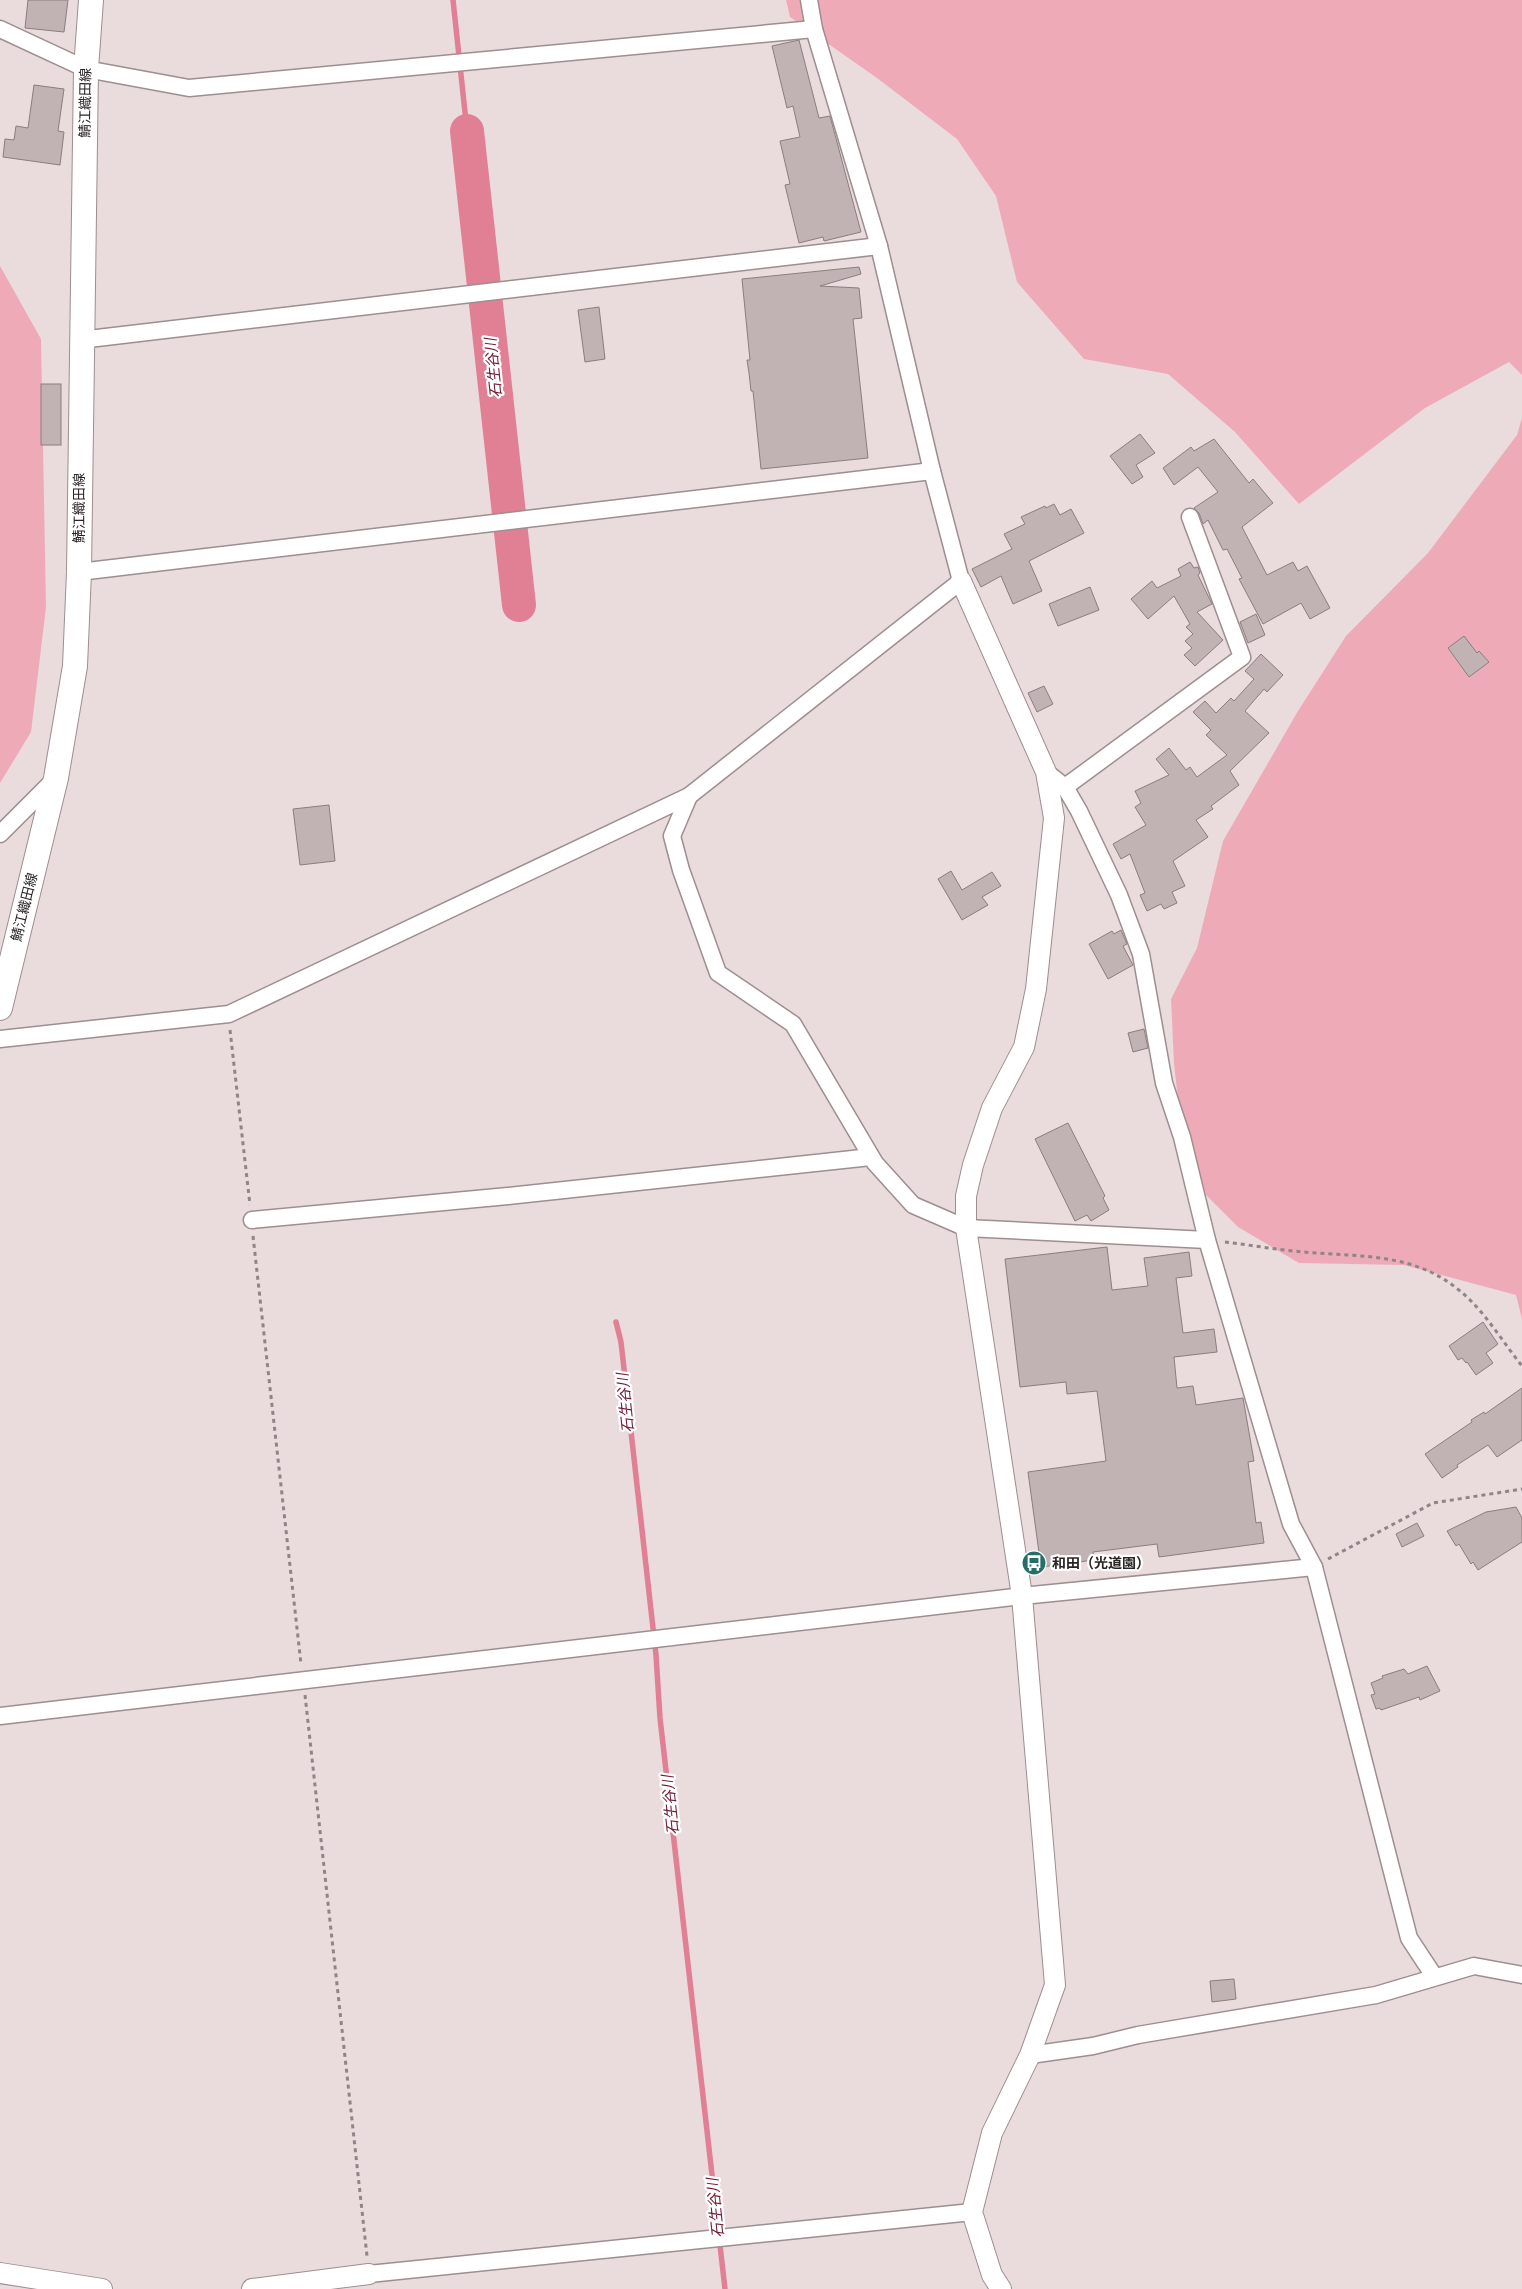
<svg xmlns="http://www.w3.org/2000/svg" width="1522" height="2289" font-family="Quicksand,'Noto Sans JP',sans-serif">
<rect width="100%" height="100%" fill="#eadbdd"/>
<g fill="#eeabb7">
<polygon points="786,0 1522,0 1522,375 1509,362 1425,408 1299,504 1235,432 1168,374 1084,359 1017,282 996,196 957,139 877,78 790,17"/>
<polygon points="0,266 41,339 46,607 31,732 0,783"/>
<polygon points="1522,418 1522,1319 1516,1295 1404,1265 1299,1263 1238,1227 1187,1176 1174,1064 1171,999 1197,948 1223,841 1298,711 1346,636 1428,553 1517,435"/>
</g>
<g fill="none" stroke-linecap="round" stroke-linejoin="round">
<g stroke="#e18094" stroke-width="5.5">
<polyline points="453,0 467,131"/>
<polyline points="616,1322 621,1342 656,1655 660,1718 725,2289"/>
</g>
<polyline stroke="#e18094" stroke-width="34" points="467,131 519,605"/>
</g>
<g fill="#c1b2b4" stroke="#8b7d7f">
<polygon points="28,0 68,0 64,32 25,28"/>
<polygon points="799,40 819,118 830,116 861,232 824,241 823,237 799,243 785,185 790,184 780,141 800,137 793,106 787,108 772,46"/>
<polygon points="34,85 64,89 58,131 64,132 60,165 3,157 5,139 14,140 16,126 28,128"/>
<polygon points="859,267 861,274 820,286 859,288 862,318 853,319 868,458 761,469 753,391 751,391 749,373 747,360 750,360 742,279"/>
<polygon points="599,307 605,359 585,362 578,310"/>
<rect x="41" y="384" width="20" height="61"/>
<polygon points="1140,434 1155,453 1136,465 1143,477 1132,484 1110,456"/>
<polygon points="1214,439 1249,483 1253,479 1273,503 1242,527 1267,575 1293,562 1298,571 1307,566 1330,608 1310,619 1301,603 1263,624 1239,579 1242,578 1227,549 1223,550 1208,520 1203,524 1199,513 1194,508 1218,492 1198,467 1174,485 1163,468 1191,447 1194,451"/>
<polygon points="1054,504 1060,515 1071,509 1084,533 1029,561 1042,591 1013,604 1001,576 981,587 972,569 1012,549 1004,534 1025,524 1021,517 1045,506 1046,508"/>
<polygon points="1190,562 1194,568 1198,567 1200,573 1198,575 1212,604 1197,612 1223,640 1195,666 1184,655 1192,648 1185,641 1193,634 1186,627 1190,624 1174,596 1148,619 1131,599 1152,581 1157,588 1181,576 1178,569"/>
<polygon points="1090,587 1099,610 1058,626 1049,604"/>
<polygon points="1256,614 1265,635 1248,643 1240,622"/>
<polygon points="1464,636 1477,653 1479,651 1489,662 1469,677 1448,648"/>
<polygon points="1261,654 1283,675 1267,692 1264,689 1245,711 1269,733 1230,771 1239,785 1211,806 1213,809 1196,820 1208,837 1173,861 1185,886 1172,892 1177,903 1164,909 1161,904 1147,911 1140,895 1145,893 1130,854 1121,859 1113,844 1146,825 1135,807 1141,803 1135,791 1169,775 1156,759 1169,748 1186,770 1190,767 1197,777 1227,755 1206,735 1211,730 1193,712 1205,701 1216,713 1231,698 1234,701 1254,679 1245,671"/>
<polygon points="1044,686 1053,704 1037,712 1028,693"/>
<polygon points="329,805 335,861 300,865 293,809"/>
<polygon points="951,871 962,890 992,872 1001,886 982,897 988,905 962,920 938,879"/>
<polygon points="1121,930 1127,944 1123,946 1133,965 1108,979 1089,944 1112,931 1114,934"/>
<polygon points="1144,1029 1148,1048 1133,1052 1128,1033"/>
<polygon points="1068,1123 1105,1196 1103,1198 1109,1210 1091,1221 1087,1215 1075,1221 1035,1139"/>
<polygon points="1107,1247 1112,1290 1148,1286 1144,1258 1189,1252 1192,1276 1176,1278 1183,1333 1214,1329 1217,1352 1174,1357 1177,1388 1193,1386 1196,1405 1243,1398 1254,1461 1248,1462 1256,1523 1261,1522 1264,1543 1159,1557 1157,1544 1093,1552 1094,1560 1041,1567 1028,1472 1106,1461 1097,1391 1067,1394 1066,1382 1020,1387 1005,1259"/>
<polygon points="1483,1322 1498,1344 1486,1353 1493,1363 1476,1375 1467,1362 1466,1363 1462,1358 1458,1360 1449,1346"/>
<polygon points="1522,1388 1522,1440 1497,1457 1488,1445 1457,1465 1458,1467 1442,1478 1425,1454 1472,1422 1471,1420 1484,1412 1485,1414"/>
<polygon points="1516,1507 1522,1518 1522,1542 1478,1570 1473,1562 1471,1564 1459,1544 1456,1546 1447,1531 1486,1512"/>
<polygon points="1417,1523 1424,1536 1402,1547 1396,1534"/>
<polygon points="1427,1666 1440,1691 1420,1700 1419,1697 1381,1710 1380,1708 1376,1709 1371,1695 1375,1694 1371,1683 1383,1678 1382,1676 1404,1669 1408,1674"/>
<polygon points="1234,1979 1236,1999 1212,2002 1210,1981"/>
</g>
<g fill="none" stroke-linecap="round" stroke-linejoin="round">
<defs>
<g id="minor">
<polyline points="0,29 86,69 189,88 814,29"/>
<polyline points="80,340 879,246"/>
<polyline points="79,572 932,471"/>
<polyline points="1046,772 1065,787 1079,811 1119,895 1141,954 1164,1083 1182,1137 1207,1240 1291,1524 1314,1567 1409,1938 1434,1976"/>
<polyline points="1065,787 1242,657 1190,517"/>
<polyline points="689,796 672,836 681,870 718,973 793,1024 875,1163 913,1205 966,1228 1207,1240"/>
<polyline points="0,834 55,779"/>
<polyline points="0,1039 229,1014 689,796 961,581 932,471 879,246 814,29 809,0"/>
<polyline points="252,1220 508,1196 871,1157"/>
<polyline points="0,1716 1022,1596 1314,1567"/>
<polyline points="1030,2055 1093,2046 1138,2035 1376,1995 1474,1966 1522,1975"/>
<polyline points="369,2274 972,2212"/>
</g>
<g id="tertiary">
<polyline points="961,581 1046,772 1054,818 1036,989 1024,1047 992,1108 973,1165 966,1196 966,1228 1022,1596 1055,1985 1030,2055 992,2133 972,2212 992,2275 1001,2289"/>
<polyline points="0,2273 102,2289"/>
<polyline points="252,2289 369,2274"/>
</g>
<polyline id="secondary" points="0,1008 56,778 75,666 79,572 86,69 91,0"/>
</defs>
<use href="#minor" stroke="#9d8e90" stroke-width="19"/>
<use href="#tertiary" stroke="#9d8e90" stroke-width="22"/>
<use href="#secondary" stroke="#9d8e90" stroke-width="26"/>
<g stroke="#8f8586" stroke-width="3" stroke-dasharray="4 4" stroke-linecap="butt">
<polyline points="230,1030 250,1205"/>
<polyline points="253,1236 301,1664"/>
<path d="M1225,1242C1251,1245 1278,1250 1304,1252C1368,1258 1421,1251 1471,1301C1489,1319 1506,1346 1522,1366"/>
<polyline points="1328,1559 1433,1503 1522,1489"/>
<polyline points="305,1695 367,2256"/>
</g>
<use href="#minor" stroke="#fff" stroke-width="16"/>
<use href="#tertiary" stroke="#fff" stroke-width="20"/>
<use href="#secondary" stroke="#fff" stroke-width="24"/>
</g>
<defs>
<symbol id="bus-disc" viewBox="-11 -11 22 22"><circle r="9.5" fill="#266f69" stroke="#fff"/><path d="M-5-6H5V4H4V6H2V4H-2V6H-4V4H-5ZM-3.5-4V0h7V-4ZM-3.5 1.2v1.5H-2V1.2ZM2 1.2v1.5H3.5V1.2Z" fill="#fff"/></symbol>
</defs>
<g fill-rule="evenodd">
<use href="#bus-disc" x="1020" y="1549" width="28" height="28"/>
</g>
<g text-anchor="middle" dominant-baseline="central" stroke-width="4.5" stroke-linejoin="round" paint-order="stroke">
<g font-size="14" fill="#2a2425" stroke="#fff">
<text transform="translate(85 103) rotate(-89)">鯖江織田線</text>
<text transform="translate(79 508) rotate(-90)">鯖江織田線</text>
<text transform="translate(24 907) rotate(-76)">鯖江織田線</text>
</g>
<g font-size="14" font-weight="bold" fill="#2a2425" stroke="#fff" text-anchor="start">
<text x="1052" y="1563">和田（光道園）</text>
</g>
<g font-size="15" font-style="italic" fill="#701a34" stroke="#fff">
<text transform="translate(493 368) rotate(-96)">石生谷川</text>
<text transform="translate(625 1403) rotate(-96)">石生谷川</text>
<text transform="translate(670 1805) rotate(-96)">石生谷川</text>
<text transform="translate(715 2208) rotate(-96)">石生谷川</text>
</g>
</g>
</svg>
